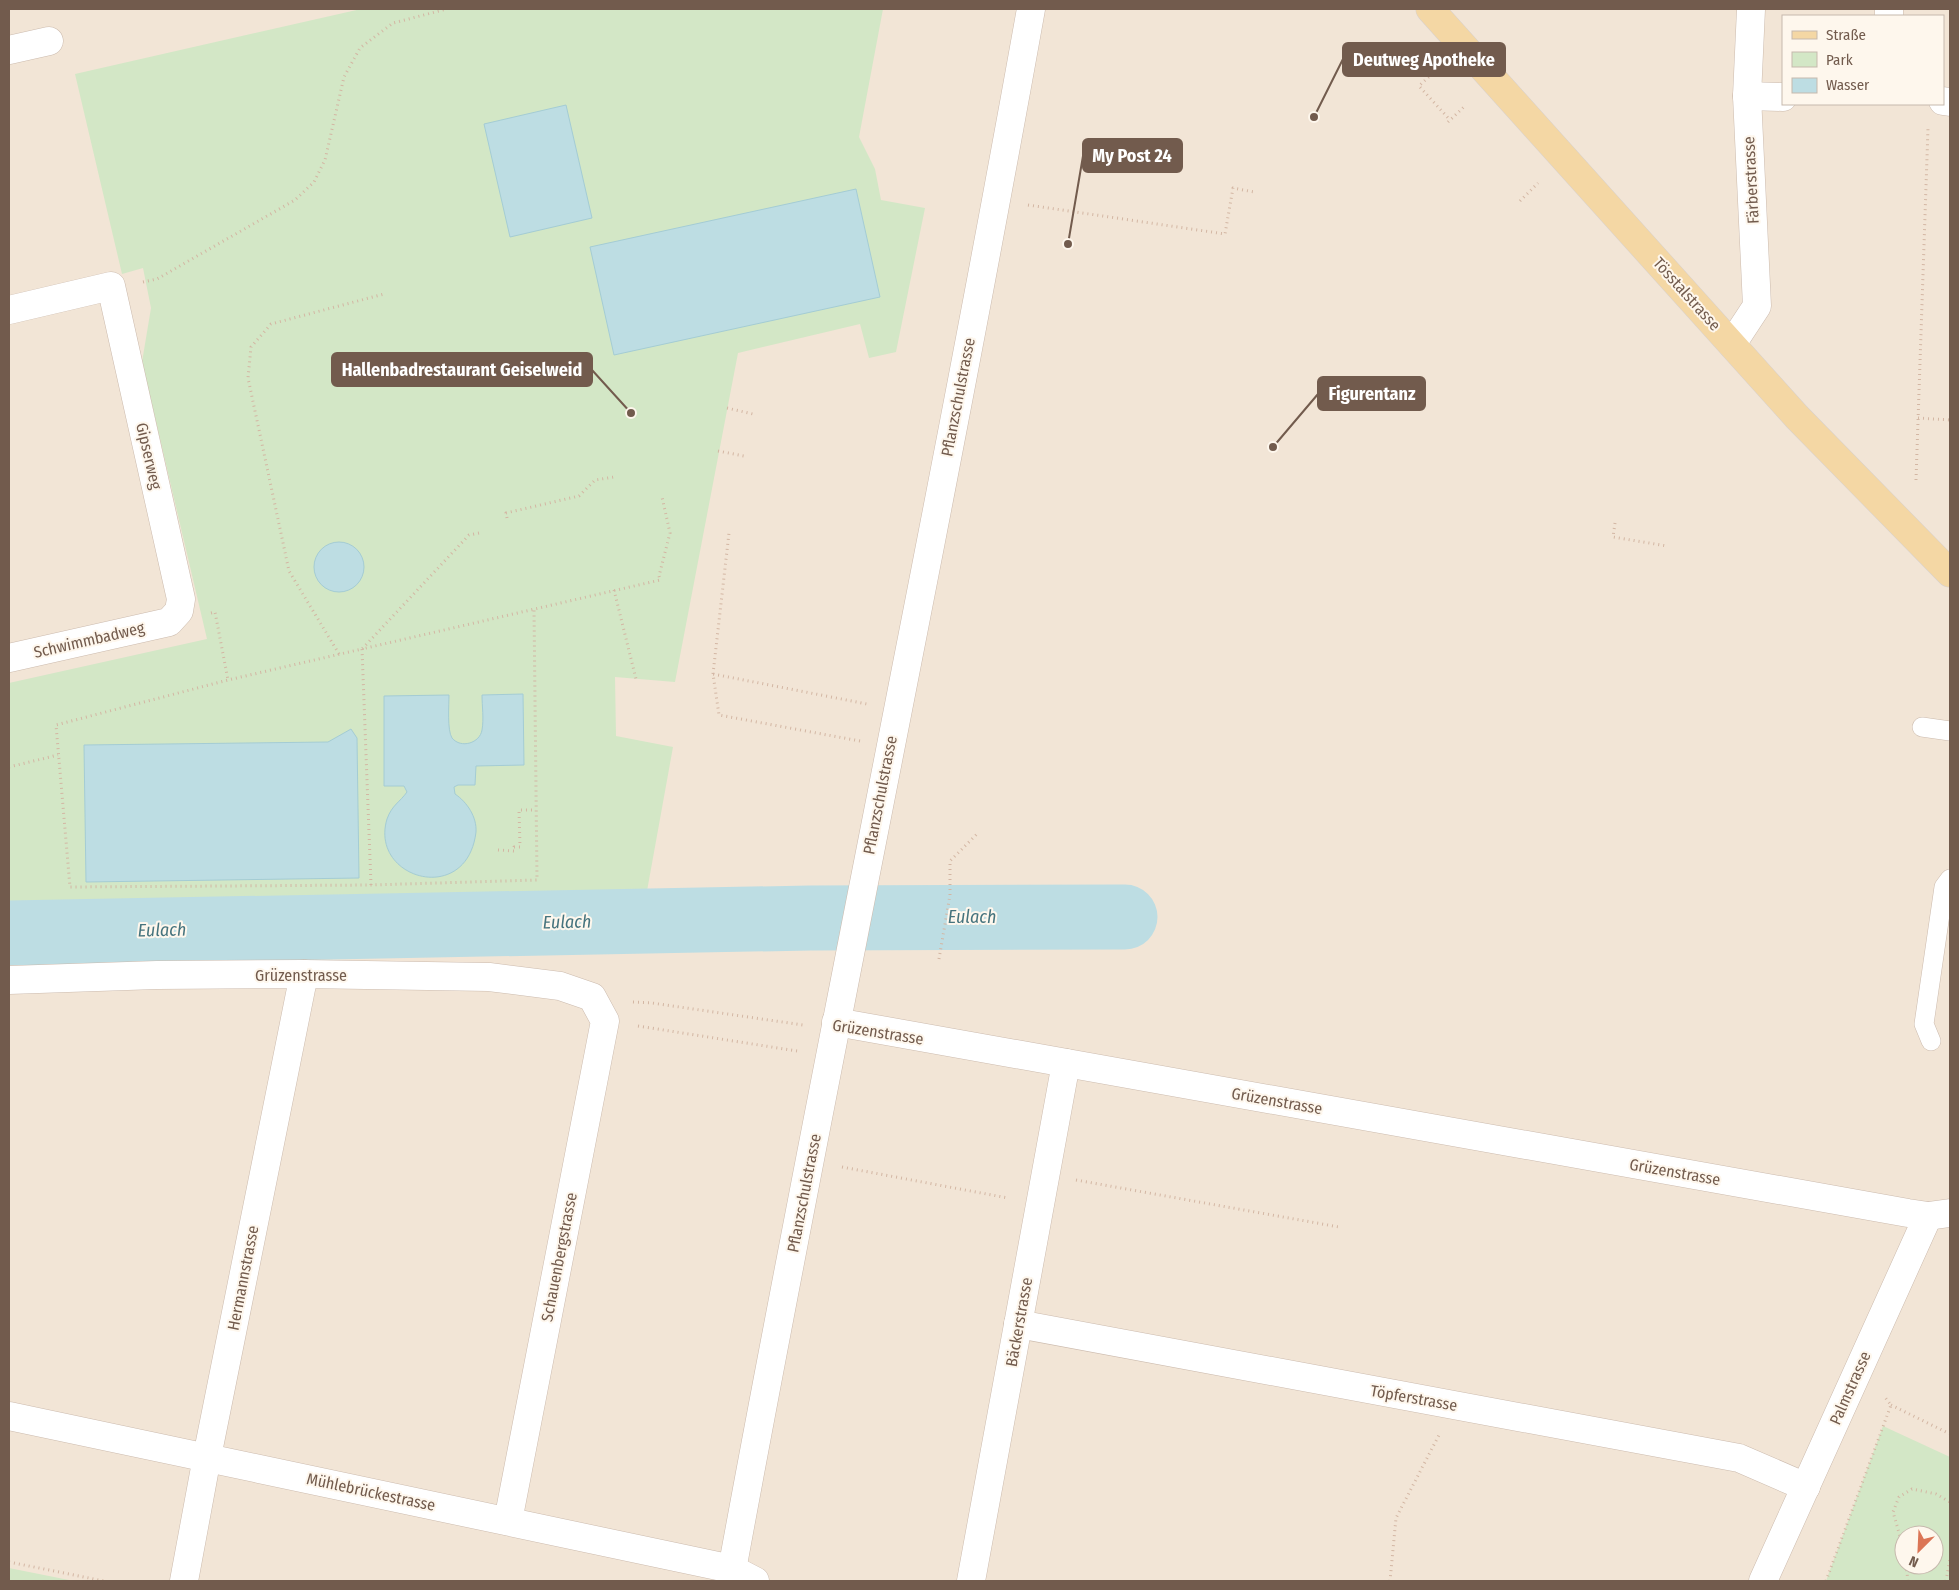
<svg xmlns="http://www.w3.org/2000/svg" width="1959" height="1590" font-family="'Fira Sans Condensed',sans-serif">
<rect width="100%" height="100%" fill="#fbf3e7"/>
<path fill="#f2e5d6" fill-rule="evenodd" d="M9,9H1950V1581H9ZM1783,16H1943V104H1783ZM1904,1535H1934V1565H1904Z"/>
<g fill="#d3e7c6" fill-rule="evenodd">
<polygon points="361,9 883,9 859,137 875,169 881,200 925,208 896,352 869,358 860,324 738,353 675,682 615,677 616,736 673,747 647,891 647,903 9,911 9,683 207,639 142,362 151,308 143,268 122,274 75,74"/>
<path d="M1883,1426L1950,1457V1581H1826ZM1904,1535H1934V1565H1904Z"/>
<polygon points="9,1568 74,1581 9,1581"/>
</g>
<g fill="#bddde3" stroke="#a4ccd4">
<polygon points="566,105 592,218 510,237 484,124"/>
<polygon points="856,189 880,297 614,355 590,247"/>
<circle cx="339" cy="567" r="25"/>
<path d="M523,694L524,765L476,766L475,785H458L454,787L455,794C467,802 477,817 476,832C467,907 369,879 387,819C392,805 400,802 407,792L404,786H384V696L449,695C449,705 447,730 452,738C461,749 480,743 482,730C484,719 482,706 482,695Z"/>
<polygon points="351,729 357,738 359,878 86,882 84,745 328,742"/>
</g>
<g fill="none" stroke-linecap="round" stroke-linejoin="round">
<polyline stroke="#bddde3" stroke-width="65" points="9,933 810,918 1125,917"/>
<defs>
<g id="service">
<polyline points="1922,727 1950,731"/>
<polyline points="1931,1041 1924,1024 1944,887 1950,879"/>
</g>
<g id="minor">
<polyline points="1889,16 1889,9"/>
<polyline points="9,50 49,41"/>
<polyline points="1747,96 1783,97"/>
<polyline points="1943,101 1950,102"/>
<polyline points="9,310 111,286 181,599 179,611 169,622 9,658"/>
<polyline points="1732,344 1757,306 1747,96 1751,9"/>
<polyline points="9,980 157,975 304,974 489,977 560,986 592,997 605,1021 508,1521"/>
<polyline points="836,1022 1908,1213 1928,1216 1950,1213"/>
<polyline points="1018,1324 1739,1458 1806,1487"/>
<polyline points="9,1416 732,1569 755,1581"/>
<polyline points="184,1581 207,1457 304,974"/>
<polyline points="971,1581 1066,1063"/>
<polyline points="1763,1581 1928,1216"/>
</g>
<path id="tertiary" d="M730,1581C826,1056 937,534 1031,9"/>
<polyline id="primary" points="1430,9 1797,417 1950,573"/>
</defs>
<use href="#service" stroke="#ccbbae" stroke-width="20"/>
<use href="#minor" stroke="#ccbbae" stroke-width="29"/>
<use href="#tertiary" stroke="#ccbbae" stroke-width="29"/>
<use href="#primary" stroke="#d8d1cd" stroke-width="29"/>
<g stroke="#d3b6a3" stroke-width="3" stroke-dasharray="1 4" stroke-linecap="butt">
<polyline points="1436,70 1419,86 1450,120"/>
<polyline points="1448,122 1466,105"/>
<polyline points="1520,201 1538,183"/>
<polyline points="1028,205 1225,234 1233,188 1254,192"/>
<polyline points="143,282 157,279 295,200 314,182 325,160 344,77 360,48 393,23 447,9"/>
<polyline points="727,408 753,414"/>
<polyline points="1918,418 1950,420"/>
<polyline points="718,451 744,456"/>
<polyline points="1916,480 1928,128"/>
<polyline points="507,518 506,513 579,496 595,480 614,477"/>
<polyline points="1615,523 1613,537 1667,546"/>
<polyline points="479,533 469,535 362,649 228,680 56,725 70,887 371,885 537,880 534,609"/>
<polyline points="614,590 636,679"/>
<polyline points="211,613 215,612 228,680"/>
<polyline points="339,654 289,571 248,378 251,347 271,324 384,294"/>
<polyline points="713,674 729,533"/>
<polyline points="860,741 719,715 713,674 867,704"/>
<polyline points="9,767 58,755"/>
<polyline points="498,850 514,851 514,847 520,847 519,810 536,810"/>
<polyline points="371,885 362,649 660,580 659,576 670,533 662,497"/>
<polyline points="939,959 950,895 950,861 979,832"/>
<polyline points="633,1002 652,1003 803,1025"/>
<polyline points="638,1026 797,1051"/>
<polyline points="842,1167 1008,1198"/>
<polyline points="1076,1180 1339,1227"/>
<polyline points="1891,1405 1950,1434"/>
<polyline points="1904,1550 1893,1512 1899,1497 1912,1489 1936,1494 1950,1502"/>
<polyline points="9,1562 104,1581"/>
<polyline points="1906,1565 1908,1581"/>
<polyline points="1390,1581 1396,1518 1439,1435"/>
<polyline points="1826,1581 1891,1405 1884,1396"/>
<polyline points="1946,1581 1950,1559"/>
</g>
<use href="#service" stroke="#fff" stroke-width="19"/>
<use href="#minor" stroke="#fff" stroke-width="28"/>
<use href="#tertiary" stroke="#fff" stroke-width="28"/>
<use href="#primary" stroke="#f4d7a4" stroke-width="28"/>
</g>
<g text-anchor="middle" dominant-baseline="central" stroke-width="4" stroke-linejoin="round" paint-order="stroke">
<g font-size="16" fill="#725b4d" stroke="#fef7ed">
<text transform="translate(1751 180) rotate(-93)">Färberstrasse</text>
<text transform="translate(1687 294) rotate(48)">Tösstalstrasse</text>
<text transform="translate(958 397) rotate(-79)">Pflanzschulstrasse</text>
<text transform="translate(149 456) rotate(77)">Gipserweg</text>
<text transform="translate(89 640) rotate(-13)">Schwimmbadweg</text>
<text transform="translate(880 795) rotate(-79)">Pflanzschulstrasse</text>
<text x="301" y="975">Grüzenstrasse</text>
<text transform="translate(878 1032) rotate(9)">Grüzenstrasse</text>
<text transform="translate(1277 1101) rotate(10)">Grüzenstrasse</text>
<text transform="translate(1675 1172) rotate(10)">Grüzenstrasse</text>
<text transform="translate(804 1193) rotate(-79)">Pflanzschulstrasse</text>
<text transform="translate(559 1257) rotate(-79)">Schauenbergstrasse</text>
<text transform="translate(243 1278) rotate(-79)">Hermannstrasse</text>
<text transform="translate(1019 1322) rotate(-80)">Bäckerstrasse</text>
<text transform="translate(1850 1388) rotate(-66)">Palmstrasse</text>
<text transform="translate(1414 1398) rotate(10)">Töpferstrasse</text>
<text transform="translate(371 1492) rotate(12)">Mühlebrückestrasse</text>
</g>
<g font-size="18" font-style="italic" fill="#45737d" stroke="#fef7ed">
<text x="972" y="917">Eulach</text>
<text transform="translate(567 922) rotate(-1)">Eulach</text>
<text transform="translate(162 930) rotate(-1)">Eulach</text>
</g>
</g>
<path fill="none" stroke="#725b4d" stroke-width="2" d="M1314 117L1343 59M1068 244L1083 156M631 413L592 370M1273 447L1318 394"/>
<g fill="#725b4d" stroke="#fef7ed" stroke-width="2">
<circle cx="1314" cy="117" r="5"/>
<circle cx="1068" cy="244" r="5"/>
<circle cx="631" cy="413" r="5"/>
<circle cx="1273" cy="447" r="5"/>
</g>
<g fill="#725b4d" stroke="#725b4d" stroke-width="2">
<rect x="1343" y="43" width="162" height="33" rx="5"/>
<rect x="1083" y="139" width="99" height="33" rx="5"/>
<rect x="332" y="353" width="260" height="33" rx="5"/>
<rect x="1318" y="377" width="107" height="33" rx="5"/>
</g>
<g font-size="18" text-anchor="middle" font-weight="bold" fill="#fff">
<text x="1424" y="66">Deutweg Apotheke</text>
<text x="1132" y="162">My Post 24</text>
<text x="462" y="376">Hallenbadrestaurant Geiselweid</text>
<text x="1372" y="400">Figurentanz</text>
</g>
<rect width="1959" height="1590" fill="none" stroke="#725b4d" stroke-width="20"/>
<rect x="1782" y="15" width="162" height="90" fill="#fef7ed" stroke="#c6b9ad"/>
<rect x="1792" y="31" width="25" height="8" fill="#f4d7a4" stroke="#c6b9ad"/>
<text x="1826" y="40" font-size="15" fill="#725b4d">Straße</text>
<rect x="1792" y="52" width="25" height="15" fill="#d3e7c6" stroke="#c6b9ad"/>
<text x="1826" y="65" font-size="15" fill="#725b4d">Park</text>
<rect x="1792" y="78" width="25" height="15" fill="#bddde3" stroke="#c6b9ad"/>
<text x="1826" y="90" font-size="15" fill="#725b4d">Wasser</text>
<g transform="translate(1919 1550) rotate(204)"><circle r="24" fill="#fef7ed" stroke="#c6b9ad"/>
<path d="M0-4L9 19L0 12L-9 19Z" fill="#db7555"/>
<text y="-8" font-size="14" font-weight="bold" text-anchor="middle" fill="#725b4d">N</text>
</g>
</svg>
